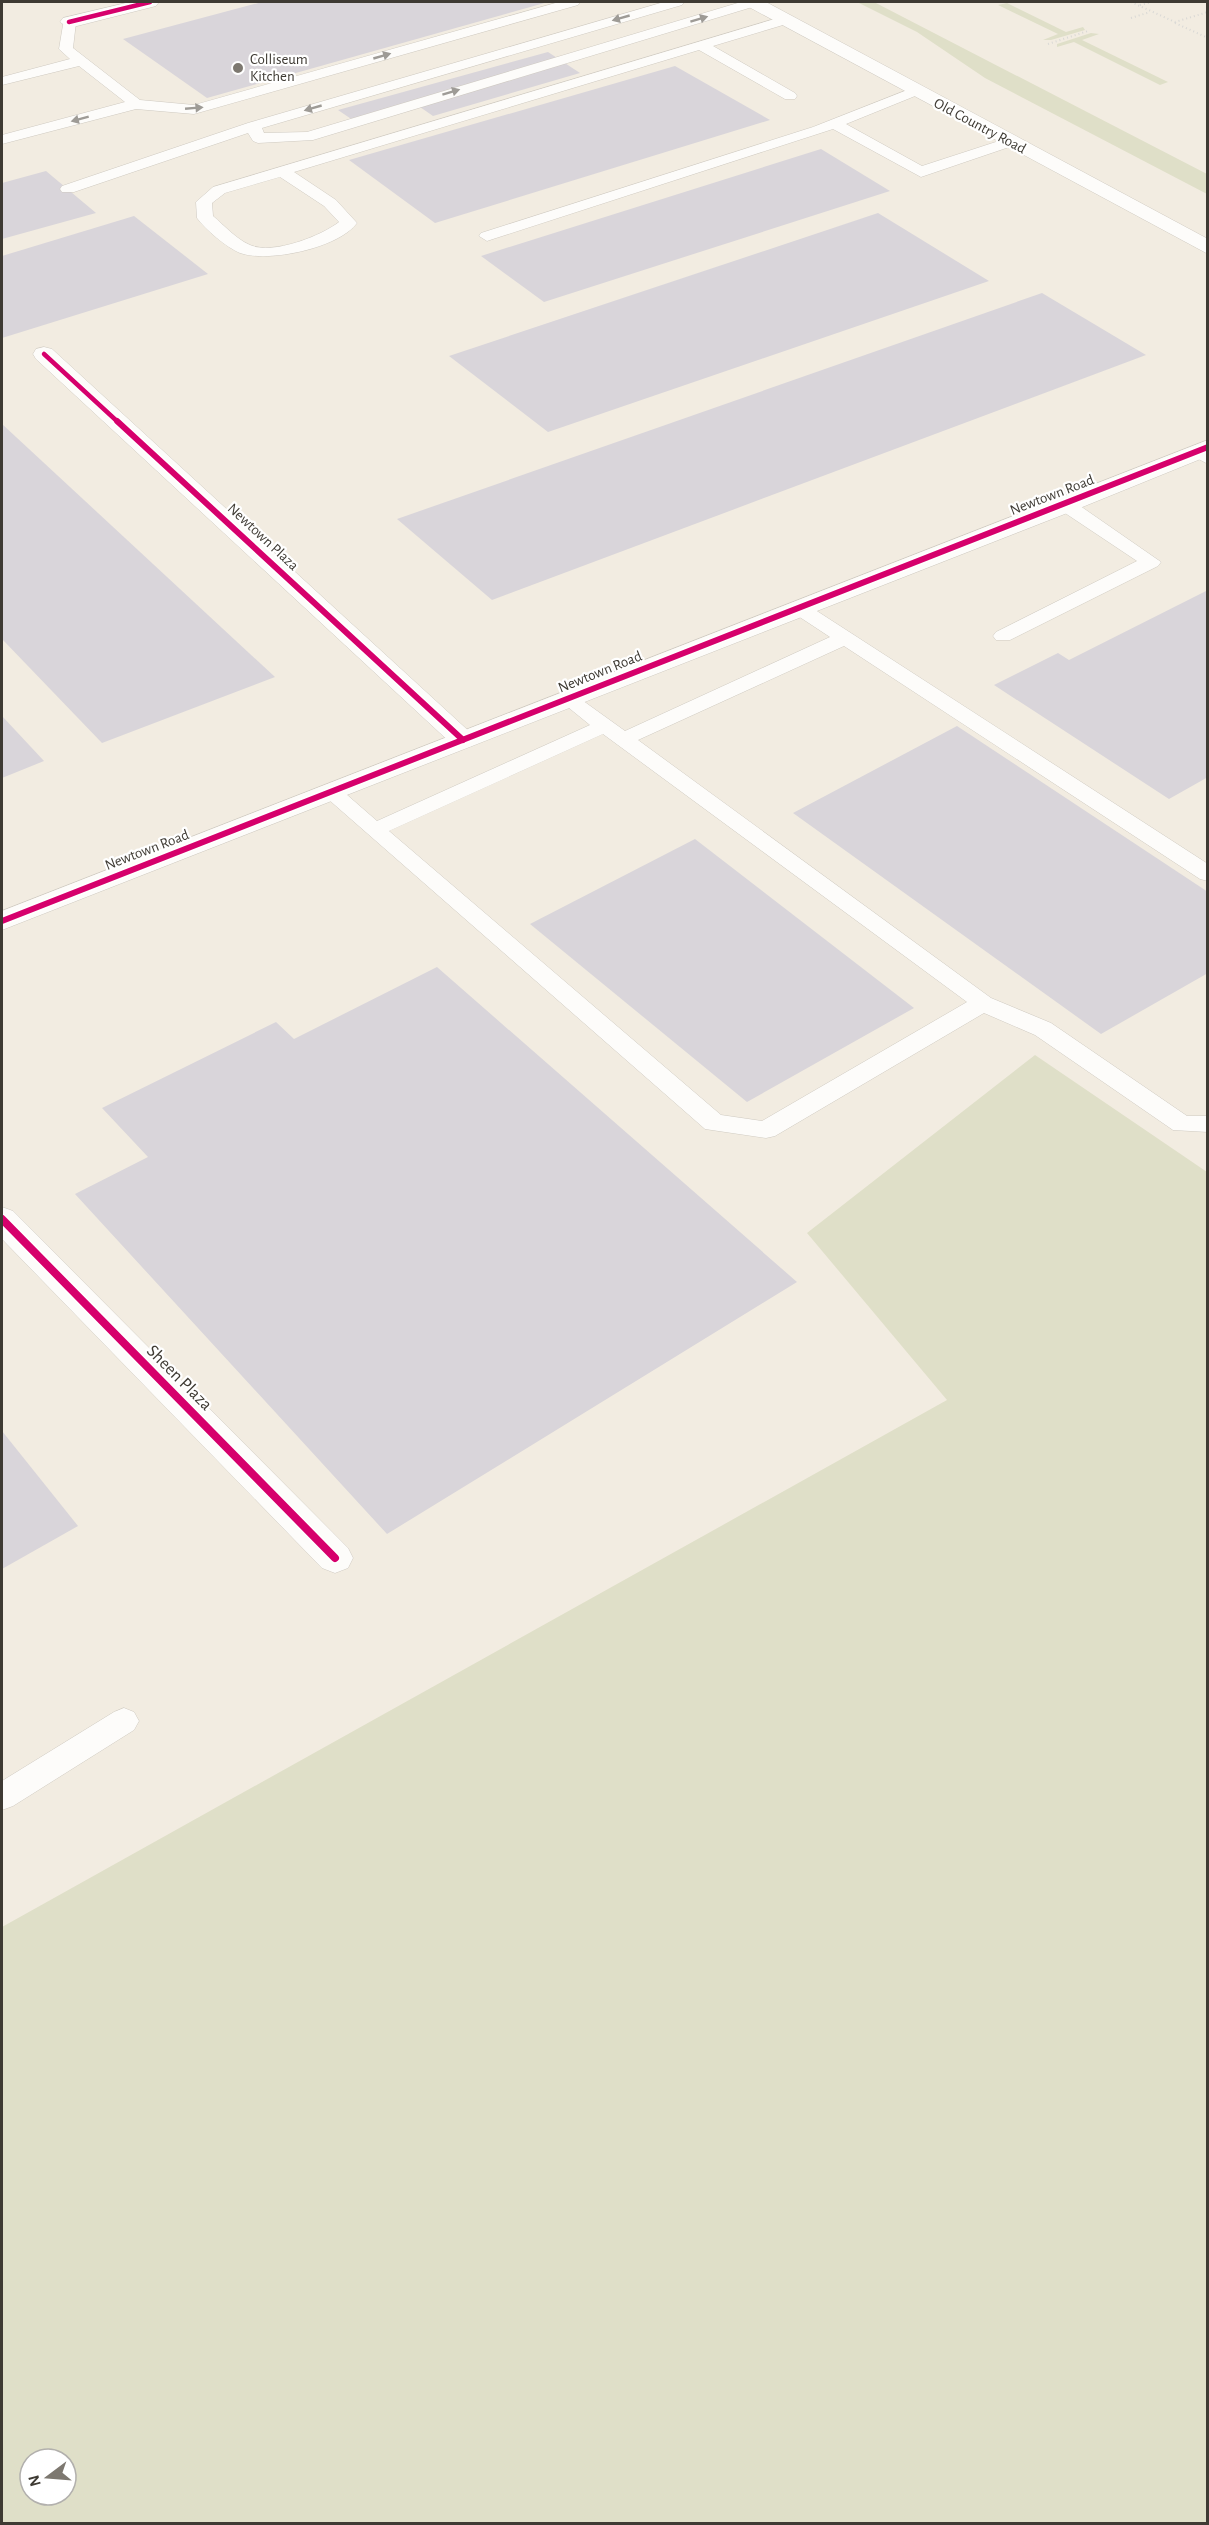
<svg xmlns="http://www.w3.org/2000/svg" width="1209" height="2525" font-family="'Alegreya Sans',sans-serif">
<rect width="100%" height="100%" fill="#f2ece1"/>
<g fill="#dfdfc8" fill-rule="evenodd">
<polygon points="857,2 874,2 1207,174 1207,194 985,78 917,32"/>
<polygon points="1007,3 1066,32 1083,27 1085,30 1051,40 1043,40 1058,34 998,5"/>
<polygon points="1091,33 1099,34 1082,40 1168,82 1160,85 1074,42 1057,47 1057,44"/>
<path d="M1035,1055L1207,1172V2523H2V1927L947,1400L807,1233ZM30,2459H66V2495H30Z"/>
</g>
<g fill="#d9d5da">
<polygon points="262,2 548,2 207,98 123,39"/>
<polygon points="548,52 580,73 433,116 420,107 360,125 338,110"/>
<polygon points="675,66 770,120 435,223 349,160"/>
<polygon points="821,149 890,191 544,302 481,256"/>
<polygon points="46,171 96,213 2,239 2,183"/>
<polygon points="878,213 989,281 548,432 449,356"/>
<polygon points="134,216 208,274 2,338 2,256"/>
<polygon points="1042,293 1146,355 492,600 397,519"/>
<polygon points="2,424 275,677 102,743 2,639"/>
<polygon points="1208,590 1208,777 1169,799 994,685 1058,653 1069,660"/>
<polygon points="2,716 44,761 2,778"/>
<polygon points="957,726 1208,892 1208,973 1101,1034 793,813"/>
<polygon points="695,839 914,1008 747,1102 530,924"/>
<polygon points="437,967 797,1282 387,1534 75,1194 148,1157 102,1108 276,1022 294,1039"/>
<polygon points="2,1431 78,1526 2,1569"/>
</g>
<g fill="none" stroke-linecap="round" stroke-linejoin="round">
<defs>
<g id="lane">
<polygon points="559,2 580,2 578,5 194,114 136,109 2,144 2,135 125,102 79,66 2,85 2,77 70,59 59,49 64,19 69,18 76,22 73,48 140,100 194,105"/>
<polygon points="664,2 684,2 682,5 262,128 264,133 307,132 741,2 761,2 759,5 313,140 258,143 253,141 248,133 74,192 62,192 60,189 62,186 248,123"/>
<path d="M788,15L795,19L793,22L713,46L795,93L797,96L795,99H785L699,50L294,172L336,200L357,223C339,248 268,263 240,253C226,247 206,230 197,218L196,202L213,187ZM280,177L324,206L339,222C321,236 273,255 250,245C236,239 225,226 213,216L212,203L225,193Z"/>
<polygon points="915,87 922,91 920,94 846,124 922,166 1005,139 1010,137 1018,142 1015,145 921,177 833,129 493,239 487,241 479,236 481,233 813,127"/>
<polygon points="1194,447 1208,452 1208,464 1185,452 1188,448"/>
<polygon points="1066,499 1073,501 1161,562 1158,566 1010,640 996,640 993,636 996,632 1137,561 1059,509 1057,505"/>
<path d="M799,602L806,604L1208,864V881L1200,879L844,646L638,740L991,998L1051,1023L1187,1116H1208V1132L1173,1130L1035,1035L984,1013L775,1136L766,1138L705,1129L320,792L324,787H338L377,821L590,725L558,699L561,695H575L625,731L830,637L792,612L789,608ZM603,734L967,1002L762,1121L721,1115L389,831Z"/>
<polygon points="124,1708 134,1712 139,1721 134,1730 13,1806 2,1810 2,1781 114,1712"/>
</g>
<g id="street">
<polygon points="130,2 159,2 156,6 69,28 60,22 63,18"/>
<polygon points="44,347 52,349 472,734 476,740 472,746 463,748 454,746 36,359 33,354 36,349"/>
<polygon points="2,1207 13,1211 348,1548 353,1558 348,1568 335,1573 322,1568 2,1239"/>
</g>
<polygon id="secondary" points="1208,440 1208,456 1075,510 2,930 2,911"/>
<polygon id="primary" points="744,2 766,2 1208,239 1208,254 747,6"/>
</defs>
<use href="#lane" stroke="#cfcac1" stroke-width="1"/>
<use href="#street" stroke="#cfcac1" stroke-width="1"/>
<use href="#secondary" stroke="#cfcac1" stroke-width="1"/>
<use href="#primary" stroke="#cfcac1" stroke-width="1"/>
<g stroke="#d9d8d5" stroke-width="2" stroke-dasharray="1 3" stroke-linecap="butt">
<polyline points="1131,2 1175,22 1208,12"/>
<polyline points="1140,5 1152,2"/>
<polyline points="1131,18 1150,12"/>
<polyline points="1175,23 1208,38"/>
<polyline points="1048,44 1088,31"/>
</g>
<use href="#lane" fill="#fdfcfa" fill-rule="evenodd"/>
<use href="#street" fill="#fdfcfa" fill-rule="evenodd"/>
<use href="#secondary" fill="#fdfcfa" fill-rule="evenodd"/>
<use href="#primary" fill="#fdfcfa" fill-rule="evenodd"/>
<defs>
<g id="cycleway-far2">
<polyline points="69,22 150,2"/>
<polyline points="44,354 119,423"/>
</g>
<g id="cycleway-far1">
<polyline points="117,421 463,740"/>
<polyline points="2,921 1208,447"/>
</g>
<polyline id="cycleway" points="2,1219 335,1558"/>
</defs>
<use href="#cycleway-far2" stroke="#fff" stroke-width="7"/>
<use href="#cycleway-far1" stroke="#fff" stroke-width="9"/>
<use href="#cycleway" stroke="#fff" stroke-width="11"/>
<use href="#cycleway-far2" stroke="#d6006c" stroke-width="4.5"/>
<use href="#cycleway-far1" stroke="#d6006c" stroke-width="6"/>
<use href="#cycleway" stroke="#d6006c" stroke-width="8"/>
</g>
<defs><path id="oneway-solid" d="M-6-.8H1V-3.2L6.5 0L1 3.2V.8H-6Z" transform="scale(1.5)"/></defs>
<g fill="#9e9b96">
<use href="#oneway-solid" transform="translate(621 18) rotate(164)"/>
<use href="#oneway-solid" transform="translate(699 19) rotate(-17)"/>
<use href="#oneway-solid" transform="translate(382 56) rotate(-16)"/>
<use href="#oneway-solid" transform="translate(451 92) rotate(-17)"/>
<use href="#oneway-solid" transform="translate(194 108) rotate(-5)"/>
<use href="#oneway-solid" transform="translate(313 108) rotate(164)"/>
<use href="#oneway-solid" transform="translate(80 119) rotate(165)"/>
</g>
<circle fill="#7d7870" stroke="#fff" stroke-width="2" cx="238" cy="68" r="6"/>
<g text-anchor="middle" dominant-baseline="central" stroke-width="4.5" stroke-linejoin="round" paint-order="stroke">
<g font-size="15" fill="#3e3a33" stroke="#fff" text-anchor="start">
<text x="250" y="59">Colliseum<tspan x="250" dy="17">Kitchen</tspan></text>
</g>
<g font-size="15" fill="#3e3a33" stroke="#fff">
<text transform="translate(980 126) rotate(28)">Old Country Road</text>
<text transform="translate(1052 495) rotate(-21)">Newtown Road</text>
<text transform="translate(263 537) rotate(43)">Newtown Plaza</text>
<text transform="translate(600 672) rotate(-22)">Newtown Road</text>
<text transform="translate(147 850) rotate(-21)">Newtown Road</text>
</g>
<g font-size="18" fill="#3e3a33" stroke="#fff">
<text transform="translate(179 1378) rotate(45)">Sheen Plaza</text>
</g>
</g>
<rect width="1209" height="2525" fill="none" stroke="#3e3a33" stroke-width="6"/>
<g transform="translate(48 2477) rotate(254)"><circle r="28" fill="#ffffff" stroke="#b2b0ad" stroke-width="1.5"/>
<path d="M0-4.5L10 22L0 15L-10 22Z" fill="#7d7870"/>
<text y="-9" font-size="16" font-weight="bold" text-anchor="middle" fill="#3e3a33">N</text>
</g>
</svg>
